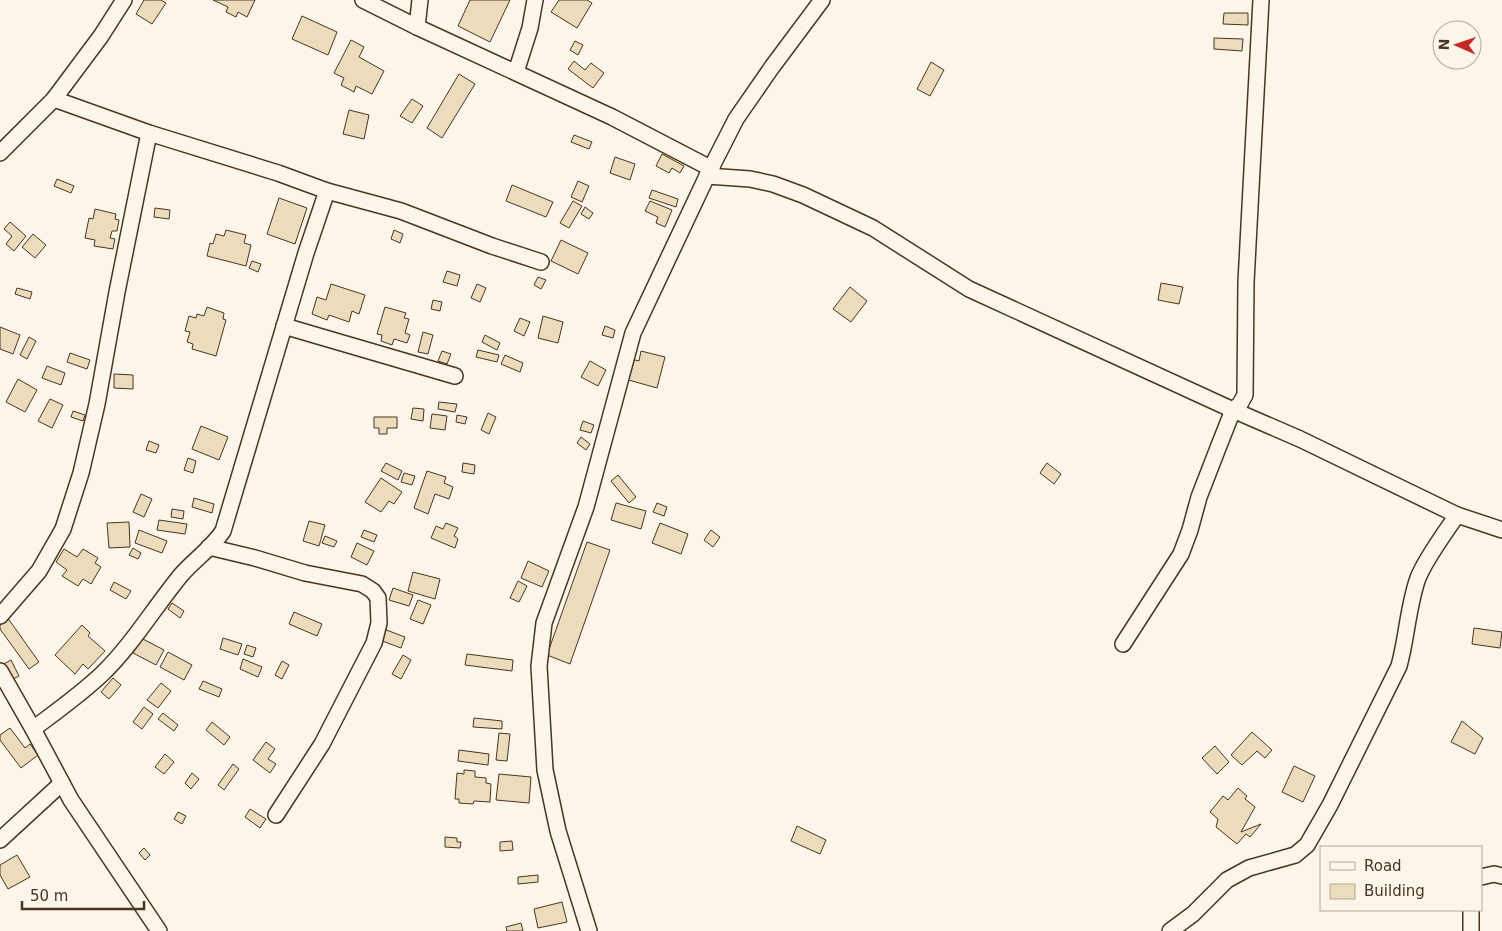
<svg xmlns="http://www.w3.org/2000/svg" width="1502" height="931" font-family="'DejaVu Sans',sans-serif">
<rect width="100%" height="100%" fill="#fbf6e9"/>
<g fill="#ecdcbc" stroke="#4a3520">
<polygon points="144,0 161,0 166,3 152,24 136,14"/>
<polygon points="213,0 255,0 247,17 238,12 236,17 226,12 228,7"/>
<polygon points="470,0 510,0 490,42 458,26"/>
<polygon points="559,0 587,0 592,3 577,28 551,12"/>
<polygon points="1224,13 1248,13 1248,25 1223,24"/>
<polygon points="302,16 337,32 328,55 292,39"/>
<polygon points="1214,38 1243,39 1242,51 1214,49"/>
<polygon points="351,40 364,47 359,57 384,71 372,94 356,86 354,92 341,85 344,78 334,73"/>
<polygon points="575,41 583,45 578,55 570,50"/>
<polygon points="574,61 585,70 591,63 604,73 593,88 568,69"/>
<polygon points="931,62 944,70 930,96 917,89"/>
<polygon points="459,74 475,84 442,138 427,128"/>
<polygon points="412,99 423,106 412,123 400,116"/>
<polygon points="349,110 369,115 364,139 343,134"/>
<polygon points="574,135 592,142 589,149 571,142"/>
<polygon points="662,154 684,166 680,173 672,168 669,173 656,166"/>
<polygon points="615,157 635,164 630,180 610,173"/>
<polygon points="57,179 74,186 71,193 54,186"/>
<polygon points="578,181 589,186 582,202 571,197"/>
<polygon points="512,185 553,202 546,217 506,201"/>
<polygon points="652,190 678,199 676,207 649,198"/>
<polygon points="279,198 307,208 295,244 267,234"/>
<polygon points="573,201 582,206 569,228 560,223"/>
<polygon points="650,201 672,210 665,227 656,223 658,217 645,211"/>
<polygon points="585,207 593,213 589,219 581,214"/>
<polygon points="155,208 170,210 169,219 154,217"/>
<polygon points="95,209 116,214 115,219 119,220 117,231 112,231 110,238 115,239 113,249 94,246 95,240 85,238 89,218 93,219"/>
<polygon points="10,222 26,236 14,251 6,244 12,236 4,229"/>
<polygon points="226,230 246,235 244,243 251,245 246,266 207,256 210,243 213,244 216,234 224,236"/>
<polygon points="394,230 403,234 400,243 391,239"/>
<polygon points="33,234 46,245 35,258 22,247"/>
<polygon points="561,240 588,253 578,274 551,261"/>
<polygon points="252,261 261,264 258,272 249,268"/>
<polygon points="447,271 460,275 457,286 443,282"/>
<polygon points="538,277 546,280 541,289 534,285"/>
<polygon points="1161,283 1183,287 1179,304 1158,300"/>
<polygon points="331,284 365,295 359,314 352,311 349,322 329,315 327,320 312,314 317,297 326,300"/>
<polygon points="477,284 486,288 480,302 471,298"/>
<polygon points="850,287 867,301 851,322 833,309"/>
<polygon points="17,288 32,292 30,299 15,294"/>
<polygon points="433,300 442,302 440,311 431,309"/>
<polygon points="207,307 224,313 223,319 226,320 216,356 192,349 193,344 187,342 190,332 185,331 189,316 196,318 197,314 204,316"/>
<polygon points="385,307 406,313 404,318 409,319 405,333 410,335 407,343 394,339 392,345 381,341 382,335 377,334"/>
<polygon points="543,316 563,322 558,343 538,338"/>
<polygon points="520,318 530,322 524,336 514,331"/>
<polygon points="605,326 615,330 613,338 602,335"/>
<polygon points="0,327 20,335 13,354 0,349"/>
<polygon points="423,332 433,335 428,354 418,352"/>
<polygon points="485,335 500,343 497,350 482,342"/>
<polygon points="29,337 36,341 27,359 20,355"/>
<polygon points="478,350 499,355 497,362 476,357"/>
<polygon points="442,351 451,354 447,364 438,361"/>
<polygon points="641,351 665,357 657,388 625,379 631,359 639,361"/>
<polygon points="70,353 90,360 87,369 67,362"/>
<polygon points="505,355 523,363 520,372 501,364"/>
<polygon points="590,361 606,370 598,386 581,377"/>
<polygon points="47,366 65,373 61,385 42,378"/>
<polygon points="114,374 133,375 133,389 114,388"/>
<polygon points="18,379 37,390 25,412 6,402"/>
<polygon points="50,399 63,405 52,428 38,421"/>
<polygon points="439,402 457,404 455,412 438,409"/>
<polygon points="413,408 424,409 423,421 411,419"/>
<polygon points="73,411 85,415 83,421 71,417"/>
<polygon points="488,413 496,417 489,434 481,430"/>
<polygon points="432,414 447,416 445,430 430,428"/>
<polygon points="457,415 467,417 465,424 456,422"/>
<polygon points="374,417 397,417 397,428 387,428 387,434 379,434 379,428 374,428"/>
<polygon points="583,421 594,425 591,433 580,430"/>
<polygon points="201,426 228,437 219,460 192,449"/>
<polygon points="581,437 590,444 586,450 577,443"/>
<polygon points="149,441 159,445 156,453 146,450"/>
<polygon points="188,458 196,461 193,473 184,470"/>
<polygon points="386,463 402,471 398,480 381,471"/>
<polygon points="463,463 475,465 474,474 462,472"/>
<polygon points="1047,463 1061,474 1054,484 1040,473"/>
<polygon points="427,471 446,477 444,483 453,487 449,499 435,494 428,514 414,508"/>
<polygon points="404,473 415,476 412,485 401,482"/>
<polygon points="618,475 636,497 629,503 611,481"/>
<polygon points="381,478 402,492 394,504 389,501 381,512 365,502"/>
<polygon points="141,494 152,499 144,517 133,512"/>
<polygon points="194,498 214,504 212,513 192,507"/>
<polygon points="616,503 646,511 641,529 611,520"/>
<polygon points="657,503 667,507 664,516 653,512"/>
<polygon points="172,509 184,511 183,519 171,517"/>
<polygon points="159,520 187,524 185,534 157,530"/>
<polygon points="309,521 325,525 319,546 303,541"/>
<polygon points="129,522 130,547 109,548 107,523"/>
<polygon points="446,523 458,528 454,536 458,539 455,548 431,538 436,526 443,529"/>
<polygon points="660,523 688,534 681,554 652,543"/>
<polygon points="139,530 167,541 162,553 135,543"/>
<polygon points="364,530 377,535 374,542 361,537"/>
<polygon points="711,530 720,537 713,547 704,540"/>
<polygon points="325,536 337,541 334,547 322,543"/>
<polygon points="587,542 610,550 570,664 547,655"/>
<polygon points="357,543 374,551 367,565 351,557"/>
<polygon points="133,548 141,553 138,559 129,555"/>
<polygon points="64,549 77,557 83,549 98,558 95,563 101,567 91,584 83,579 78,586 62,576 67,570 56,562"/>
<polygon points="528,561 549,571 542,587 521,578"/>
<polygon points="413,572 440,579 435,599 408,591"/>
<polygon points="518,581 527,586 519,602 510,598"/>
<polygon points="114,582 131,591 126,599 110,590"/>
<polygon points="393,588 413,595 409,606 389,600"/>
<polygon points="418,600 431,605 423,624 410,619"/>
<polygon points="172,603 184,611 180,618 168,609"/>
<polygon points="294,612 322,624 317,636 289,624"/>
<polygon points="7,617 39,662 29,669 0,629 0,623"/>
<polygon points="82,625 90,633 88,636 105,651 88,669 83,664 75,674 55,655"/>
<polygon points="381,628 405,637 401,648 377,639"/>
<polygon points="1474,628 1502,632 1500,648 1472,644"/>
<polygon points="141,638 164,650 156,665 133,653"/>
<polygon points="223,638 242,644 238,655 220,649"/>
<polygon points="247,645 256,648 253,657 244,654"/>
<polygon points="168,652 192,665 184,680 160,667"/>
<polygon points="467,654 513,660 512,671 465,665"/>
<polygon points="403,655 411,660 401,679 392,674"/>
<polygon points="243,659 262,667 258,677 240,669"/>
<polygon points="11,660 19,676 9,681 0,666"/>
<polygon points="282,661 289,665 282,679 275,675"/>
<polygon points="113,678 121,685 109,699 101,692"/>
<polygon points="203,681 222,689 219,697 199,689"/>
<polygon points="161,683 171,691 158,708 147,700"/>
<polygon points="144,707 153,714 142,729 133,722"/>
<polygon points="163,713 178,725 174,731 158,719"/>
<polygon points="474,718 502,721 502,729 473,727"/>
<polygon points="1462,721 1483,738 1475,754 1451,742"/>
<polygon points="212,722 230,737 224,745 206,730"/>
<polygon points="10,728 25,748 30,744 38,755 21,768 0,740 0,735"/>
<polygon points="1252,732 1272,750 1265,758 1257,751 1242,765 1231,755"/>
<polygon points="499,733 510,734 507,761 496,760"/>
<polygon points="266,742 275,749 268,759 276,764 270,773 253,760"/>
<polygon points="1215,746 1229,762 1217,774 1202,758"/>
<polygon points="459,750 489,754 488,765 458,761"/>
<polygon points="165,754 174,762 164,774 155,767"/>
<polygon points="233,764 239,769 224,790 218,785"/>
<polygon points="1294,766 1315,776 1303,802 1282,792"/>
<polygon points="464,770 475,771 475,777 486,778 486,783 491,784 490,802 474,801 473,804 459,803 459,799 455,799 457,773 464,774"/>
<polygon points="192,773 199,779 191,789 185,783"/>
<polygon points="499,774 531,777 529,803 496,800"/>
<polygon points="1238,788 1247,796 1245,799 1255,807 1241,832 1261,824 1250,837 1246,834 1237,844 1216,827 1218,819 1210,812 1223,796 1228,800"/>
<polygon points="250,809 266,819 260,828 245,817"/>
<polygon points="178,812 186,816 182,824 174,819"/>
<polygon points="797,826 826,840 820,854 791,841"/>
<polygon points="445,837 457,838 457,842 461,842 460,848 445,847"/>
<polygon points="512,841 513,850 500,851 500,842"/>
<polygon points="144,848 150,855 145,860 139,853"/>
<polygon points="17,855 30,877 8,889 0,875 0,865"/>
<polygon points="538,875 538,882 518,884 518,877"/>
<polygon points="562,902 567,922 538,928 534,909"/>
<polygon points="521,923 523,931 507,931 506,927"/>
</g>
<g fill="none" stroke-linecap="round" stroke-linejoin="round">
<defs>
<g id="minor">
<polyline points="363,0 417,27 612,117 712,169"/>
<polyline points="417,27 420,0"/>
<polyline points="516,72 530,28 535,0"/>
<polyline points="54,99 149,133 278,173 327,191 401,211 492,246 541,262"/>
<polyline points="0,153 54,99 101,36 124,0"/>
<polyline points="707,176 750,179 773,184 803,195 873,228 969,289 1233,410 1300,439 1457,515 1502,530"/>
<polyline points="284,326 455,376"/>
<polyline points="209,547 255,558 305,573 362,584 373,591 378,598 379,623 374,643 322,744 276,815"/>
<polyline points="0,616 39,571 63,529 81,473 97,404 117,292 149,133"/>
<polyline points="1123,644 1181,554 1190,530 1199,497 1218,448 1233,410 1240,404 1245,395 1246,282 1261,0"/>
<polyline points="0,671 33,729 71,800 159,931"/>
<path d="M33,729C57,711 81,694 102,674C132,645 154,608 181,575C194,560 212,548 223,531L306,253L327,191"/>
<polyline points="0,840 62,783"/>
<polyline points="1481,877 1494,874 1502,876"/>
<polyline points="1471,910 1471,931"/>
<polyline points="589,931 558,831 545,770 539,666 544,623 586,507 633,333 707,176 736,119 772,67 822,0"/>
<path d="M1170,931L1193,914L1227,880L1249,868L1295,855L1307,845L1330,805L1399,666C1407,637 1408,606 1418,578C1426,558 1445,533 1457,515"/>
</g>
</defs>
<use href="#minor" stroke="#4a3520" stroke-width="18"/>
<use href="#minor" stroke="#fbf6e9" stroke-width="15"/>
</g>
<rect x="1320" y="846" width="162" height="65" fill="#fbf6e9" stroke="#b4a999"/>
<rect x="1330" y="862" width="25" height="8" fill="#fbf6e9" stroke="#b4a999"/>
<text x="1364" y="871" font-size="15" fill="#4a3520">Road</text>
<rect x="1330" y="884" width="25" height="15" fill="#ecdcbc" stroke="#b4a999"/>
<text x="1364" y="896" font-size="15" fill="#4a3520">Building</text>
<g transform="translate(1457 45) rotate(272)"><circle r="24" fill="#fbf6e9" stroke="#b4a999"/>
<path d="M0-4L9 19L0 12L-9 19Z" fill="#c62828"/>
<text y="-8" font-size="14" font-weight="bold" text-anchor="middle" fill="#4a3520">N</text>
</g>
<path d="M22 901v8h122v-8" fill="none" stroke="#4a3520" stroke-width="2.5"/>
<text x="30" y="901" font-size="15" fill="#4a3520" stroke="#fbf6e9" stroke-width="4" paint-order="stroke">50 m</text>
</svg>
